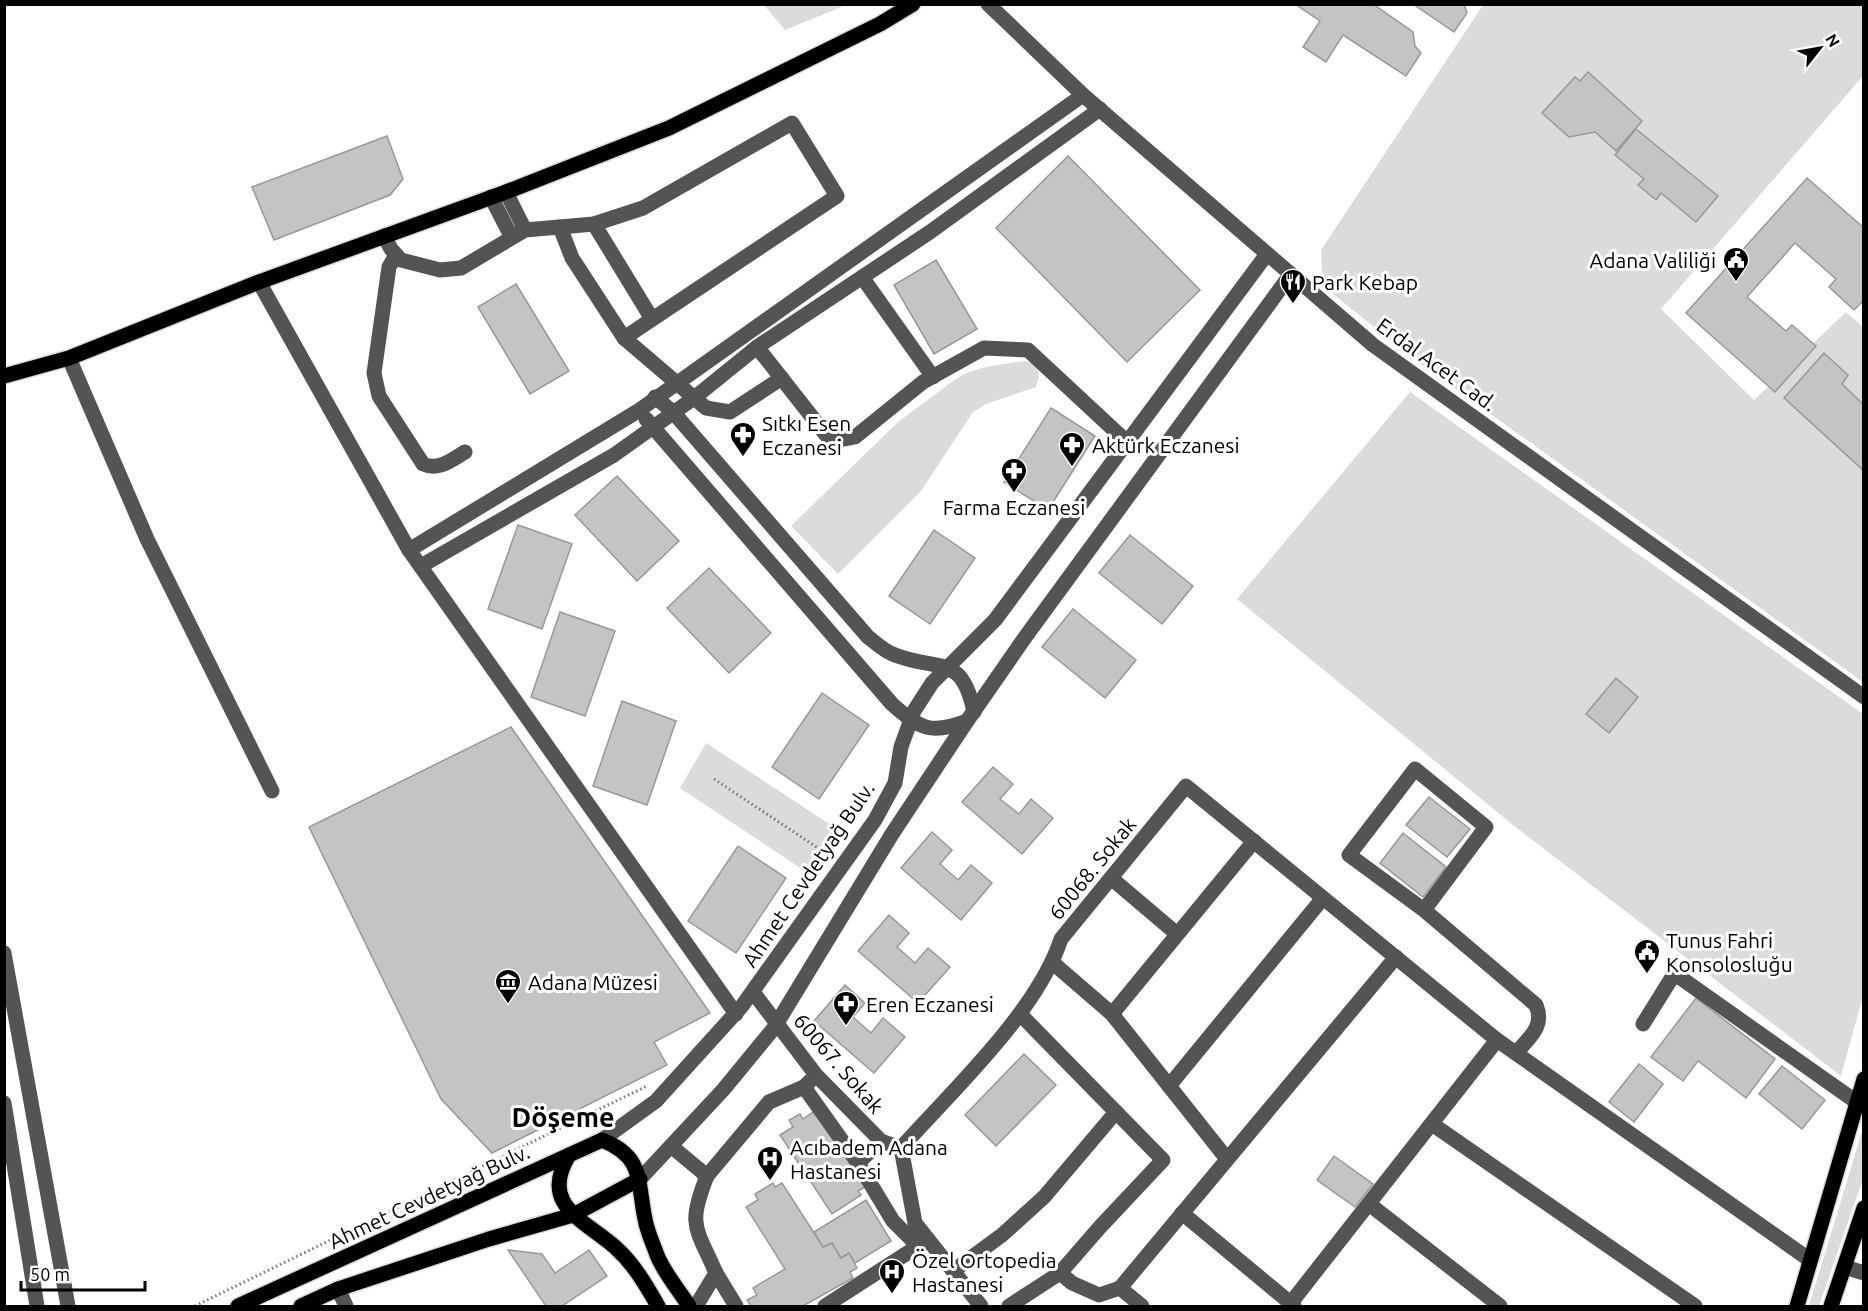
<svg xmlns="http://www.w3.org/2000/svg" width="1868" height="1311" font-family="Ubuntu,sans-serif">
<rect width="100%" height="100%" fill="#fff"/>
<g fill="#dbdbdb">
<polygon points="764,5 846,5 785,30"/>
<polygon points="1483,5 1863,5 1863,76 1661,309 1754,400 1846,312 1863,327 1863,682 1410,356 1333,294 1322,275 1321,250"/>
<polygon points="1025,361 1037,364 1039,376 1036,387 986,404 973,412 921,491 838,574 791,526 898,422 949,384 966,373 990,366"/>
<polygon points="1410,392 1863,714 1863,996 1841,1076 1513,825 1237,599"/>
<polygon points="706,743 840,831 813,874 811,875 680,788"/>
<polygon points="1863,1128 1863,1179 1819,1306 1809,1306"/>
</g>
<g fill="#c4c4c4" stroke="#989898" stroke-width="1.5">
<polygon points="1295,4 1373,4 1413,32 1415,46 1421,53 1406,76 1343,35 1326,62 1303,47 1320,21"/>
<polygon points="1413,4 1464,4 1467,13 1454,32"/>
<polygon points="1588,72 1642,121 1616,151 1595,132 1569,137 1542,113 1575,77 1580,81"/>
<polygon points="1636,129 1718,196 1696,222 1661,193 1656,200 1638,185 1644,179 1615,155"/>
<polygon points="387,136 403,179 390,195 274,240 252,187"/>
<polygon points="1068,156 1200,290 1127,362 996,228"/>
<polygon points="1807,178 1864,228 1864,300 1854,310 1829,287 1836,279 1795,243 1747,297 1786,331 1792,325 1816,346 1775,392 1686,313"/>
<polygon points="936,260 977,329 934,354 894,285"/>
<polygon points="516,284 569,371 530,394 478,307"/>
<polygon points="1824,353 1848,375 1842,384 1864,405 1864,471 1784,398"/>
<polygon points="1051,408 1095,436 1048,510 1004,482"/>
<polygon points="617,476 679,541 637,581 575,515"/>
<polygon points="518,525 572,544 542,629 488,609"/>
<polygon points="934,530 975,558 930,624 889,596"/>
<polygon points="1130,535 1193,586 1162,624 1099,573"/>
<polygon points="709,568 771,633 729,673 667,608"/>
<polygon points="1073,609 1136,660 1105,698 1042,647"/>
<polygon points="560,612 615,631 585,716 531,697"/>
<polygon points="1616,678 1638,697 1609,733 1586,714"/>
<polygon points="822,693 869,725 819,799 772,767"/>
<polygon points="622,701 676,721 647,805 593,786"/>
<polygon points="511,727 710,1013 654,1042 667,1065 492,1153 441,1099 309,827"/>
<polygon points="993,767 1013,784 1000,799 1019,814 1031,799 1053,818 1022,854 962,802"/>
<polygon points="1429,797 1470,829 1447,857 1406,825"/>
<polygon points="932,832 952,850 940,864 958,880 971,865 992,883 961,920 901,868"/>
<polygon points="1403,833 1446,867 1423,897 1380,863"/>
<polygon points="738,846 786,878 736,953 688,921"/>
<polygon points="889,915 909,933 897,947 915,963 928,948 950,967 918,1003 858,951"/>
<polygon points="845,985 865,1003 853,1017 871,1033 883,1018 905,1037 874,1073 814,1021"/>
<polygon points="1696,998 1775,1059 1746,1098 1698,1061 1683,1081 1651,1057"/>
<polygon points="1024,1054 1056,1085 996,1146 965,1115"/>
<polygon points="1639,1064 1663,1084 1634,1122 1609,1102"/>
<polygon points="1782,1066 1825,1100 1802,1129 1759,1094"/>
<polygon points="816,1110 865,1187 858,1191 861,1195 832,1214 780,1135 793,1127 789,1120 800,1114 803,1119"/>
<polygon points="1334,1156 1373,1184 1355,1207 1317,1180"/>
<polygon points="773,1183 775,1187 782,1183 823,1247 832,1243 841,1258 849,1253 857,1268 850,1272 853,1278 803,1306 751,1306 747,1300 757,1295 753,1288 785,1269 746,1207 758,1200 755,1194"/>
<polygon points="866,1200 891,1241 855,1263 849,1253 841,1258 832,1243 823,1247 814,1232"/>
<polygon points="508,1250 542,1254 555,1273 589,1250 607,1276 562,1306 546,1306"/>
</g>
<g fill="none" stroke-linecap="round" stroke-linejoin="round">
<defs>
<g id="major">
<polyline points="4,376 69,358 259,282 506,192 669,128 880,24 913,4"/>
<path d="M569,1155C539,1205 583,1219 615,1247C634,1264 646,1285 658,1306"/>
<path d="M238,1306L602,1140C645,1157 637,1182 645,1219C647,1231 653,1244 657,1255C664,1273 679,1290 689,1306"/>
<polyline points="301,1306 338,1289 489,1239 573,1215 640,1179"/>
<polyline points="1797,1306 1864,1079"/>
<polyline points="1831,1306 1864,1208"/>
</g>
</defs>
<use href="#major" stroke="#dbdbdb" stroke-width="18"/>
<g stroke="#767676" stroke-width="3" stroke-dasharray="1.5 3" stroke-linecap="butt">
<polyline points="714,779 830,856"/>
<polyline points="195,1306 647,1086"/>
</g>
<g stroke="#545454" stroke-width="15">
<polyline points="988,4 1083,95 1373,345 1864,697"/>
<polyline points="506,192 525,230"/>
<polyline points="491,197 511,236"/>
<polyline points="594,224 652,319"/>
<polyline points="560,227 572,258 624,338 706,408 730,412 782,378"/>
<polyline points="384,236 391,249 401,260 440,270 461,268 525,230 594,224 643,208 792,123 837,196 624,338"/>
<path d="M396,255L389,267L374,373L379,396L423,464C439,471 451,460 465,452"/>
<polyline points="862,277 933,377"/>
<polyline points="259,282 409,550 736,1014"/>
<polyline points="757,347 827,436 839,440 855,437 923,382 984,348 1028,350 1127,442"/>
<polyline points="69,358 147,539 272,791"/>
<path d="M655,397L673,412L868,637C876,643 885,652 895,655C939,672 962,653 974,712"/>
<path d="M646,419L892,704C920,729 931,735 967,721"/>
<polyline points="409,550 638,411 1083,95"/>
<polyline points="421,566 614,455 694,398 757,347 930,232 1100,109"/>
<polyline points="1111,878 1177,934"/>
<path d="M1424,910L1486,827L1415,769L1349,855L1424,910L1536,1005C1545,1026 1530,1037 1516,1053"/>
<polyline points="4,953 68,1306"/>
<polyline points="1053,963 1112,1014 1227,1159"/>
<polyline points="753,992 816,1075 881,1141 901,1148 915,1223 981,1306"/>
<polyline points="1112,1014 1254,841"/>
<polyline points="1643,1024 1671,979 1678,976 1858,1103"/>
<polyline points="810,1081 804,1087 858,1163"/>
<polyline points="1169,1086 1323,898"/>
<polyline points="4,1103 37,1306"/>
<polyline points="1432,1124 1695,1306"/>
<polyline points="602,1140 656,1101 742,1006 875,820 895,783 901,747 914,711 932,683 995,620 1267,254"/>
<polyline points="881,1141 858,1163 893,1221 918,1246"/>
<polyline points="671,1146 707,1176 769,1102 804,1087"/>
<path d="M901,1148C953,1090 1037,1012 1061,939L1186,786L1497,1040L1810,1260"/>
<path d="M707,1176C687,1226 696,1227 716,1273"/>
<polyline points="640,1179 723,1090 774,1028 892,834 967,721 1026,636 1291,274"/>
<polyline points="1369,1204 1500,1306"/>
<polyline points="1182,1213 1294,1306"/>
<polyline points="1845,1267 1864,1273"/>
<polyline points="953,1271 1002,1235 1044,1197 1116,1112"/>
<polyline points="1060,1273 1072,1283 1099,1295 1120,1288 1396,957"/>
<polyline points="1120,1288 1142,1306"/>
<polyline points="338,1289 346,1306"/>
<polyline points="1290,1304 1497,1040"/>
<polyline points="696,1306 716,1273 736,1306"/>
<polyline points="825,1306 926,1241"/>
<polyline points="1009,1306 1060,1273 1100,1227 1163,1160 1020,1014"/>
</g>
<use href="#major" stroke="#000" stroke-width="15"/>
</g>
<defs>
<symbol id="civic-pin" viewBox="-11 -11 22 30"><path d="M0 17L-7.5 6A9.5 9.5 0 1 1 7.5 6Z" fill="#000" stroke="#fff"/><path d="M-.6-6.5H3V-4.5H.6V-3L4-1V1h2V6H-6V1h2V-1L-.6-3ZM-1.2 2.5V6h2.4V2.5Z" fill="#fff"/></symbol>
<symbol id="restaurant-pin" viewBox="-11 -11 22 30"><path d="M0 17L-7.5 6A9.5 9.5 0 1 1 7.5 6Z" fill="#000" stroke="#fff"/><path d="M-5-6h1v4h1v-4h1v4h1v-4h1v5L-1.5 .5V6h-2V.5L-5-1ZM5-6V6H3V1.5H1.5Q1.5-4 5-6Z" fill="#fff"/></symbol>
<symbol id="pharmacy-pin" viewBox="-11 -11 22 30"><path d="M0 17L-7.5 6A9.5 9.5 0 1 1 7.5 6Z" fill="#000" stroke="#fff"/><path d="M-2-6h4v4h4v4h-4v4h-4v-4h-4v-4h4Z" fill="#fff"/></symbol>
<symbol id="museum-pin" viewBox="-11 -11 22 30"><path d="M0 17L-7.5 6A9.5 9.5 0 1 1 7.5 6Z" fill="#000" stroke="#fff"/><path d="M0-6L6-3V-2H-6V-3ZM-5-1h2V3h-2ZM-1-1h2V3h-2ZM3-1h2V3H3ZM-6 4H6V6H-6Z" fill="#fff"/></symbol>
<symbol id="hospital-pin" viewBox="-11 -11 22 30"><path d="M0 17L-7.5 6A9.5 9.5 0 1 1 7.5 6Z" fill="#000" stroke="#fff"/><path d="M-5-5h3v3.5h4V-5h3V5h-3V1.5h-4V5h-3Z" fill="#fff"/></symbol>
</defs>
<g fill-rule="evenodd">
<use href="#civic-pin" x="1721" y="245" width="30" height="40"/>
<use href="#restaurant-pin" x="1278" y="267" width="30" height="40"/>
<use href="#pharmacy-pin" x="728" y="420" width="30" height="40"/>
<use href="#pharmacy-pin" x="1057" y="430" width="30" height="40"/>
<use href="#pharmacy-pin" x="999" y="456" width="30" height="40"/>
<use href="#civic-pin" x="1632" y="937" width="30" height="40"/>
<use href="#museum-pin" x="493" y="967" width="30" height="40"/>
<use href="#pharmacy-pin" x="831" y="989" width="30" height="40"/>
<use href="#hospital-pin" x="755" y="1144" width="30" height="40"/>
<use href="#hospital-pin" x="877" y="1257" width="30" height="40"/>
</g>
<g text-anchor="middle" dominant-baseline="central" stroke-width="6" stroke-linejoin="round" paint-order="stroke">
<g font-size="21" fill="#000" stroke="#fff" text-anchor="start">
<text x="1716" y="260" text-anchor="end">Adana Valiliği</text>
<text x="1312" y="282">Park Kebap</text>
<text x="762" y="423">Sıtkı Esen<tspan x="762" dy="24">Eczanesi</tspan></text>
<text x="1092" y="445">Aktürk Eczanesi</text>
<text x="1014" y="507" text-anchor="middle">Farma Eczanesi</text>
<text x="1666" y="940">Tunus Fahri<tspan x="1666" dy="24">Konsolosluğu</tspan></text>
<text x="528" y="982">Adana Müzesi</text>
<text x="866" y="1004">Eren Eczanesi</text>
<text x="790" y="1147">Acıbadem Adana<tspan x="790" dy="24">Hastanesi</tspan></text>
<text x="912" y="1260">Özel Ortopedia<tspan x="912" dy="24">Hastanesi</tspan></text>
</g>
<g font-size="21" fill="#000" stroke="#fff">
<text transform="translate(1437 364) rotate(36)">Erdal Acet Cad.</text>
<text transform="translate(1092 868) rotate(-51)">60068. Sokak</text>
<text transform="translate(808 874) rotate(-56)">Ahmet Cevdetyağ Bulv.</text>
<text transform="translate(839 1063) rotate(49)">60067. Sokak</text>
<text transform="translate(429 1196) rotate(-25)">Ahmet Cevdetyağ Bulv.</text>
</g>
<g font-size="27" font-weight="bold" fill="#000" stroke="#fff">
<text x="563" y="1117">Döşeme</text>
</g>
</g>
<rect width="1868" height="1311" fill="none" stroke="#000000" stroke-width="12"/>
<g transform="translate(1820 48) rotate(59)" stroke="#ffffff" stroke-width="4.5" paint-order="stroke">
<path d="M0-4.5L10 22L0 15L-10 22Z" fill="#000000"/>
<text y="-9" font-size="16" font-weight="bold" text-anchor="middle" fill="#000000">N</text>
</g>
<path d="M21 1281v9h124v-9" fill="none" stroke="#000000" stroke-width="3"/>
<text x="30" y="1281" font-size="18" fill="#000000" stroke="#ffffff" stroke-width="4.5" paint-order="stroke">50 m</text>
</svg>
